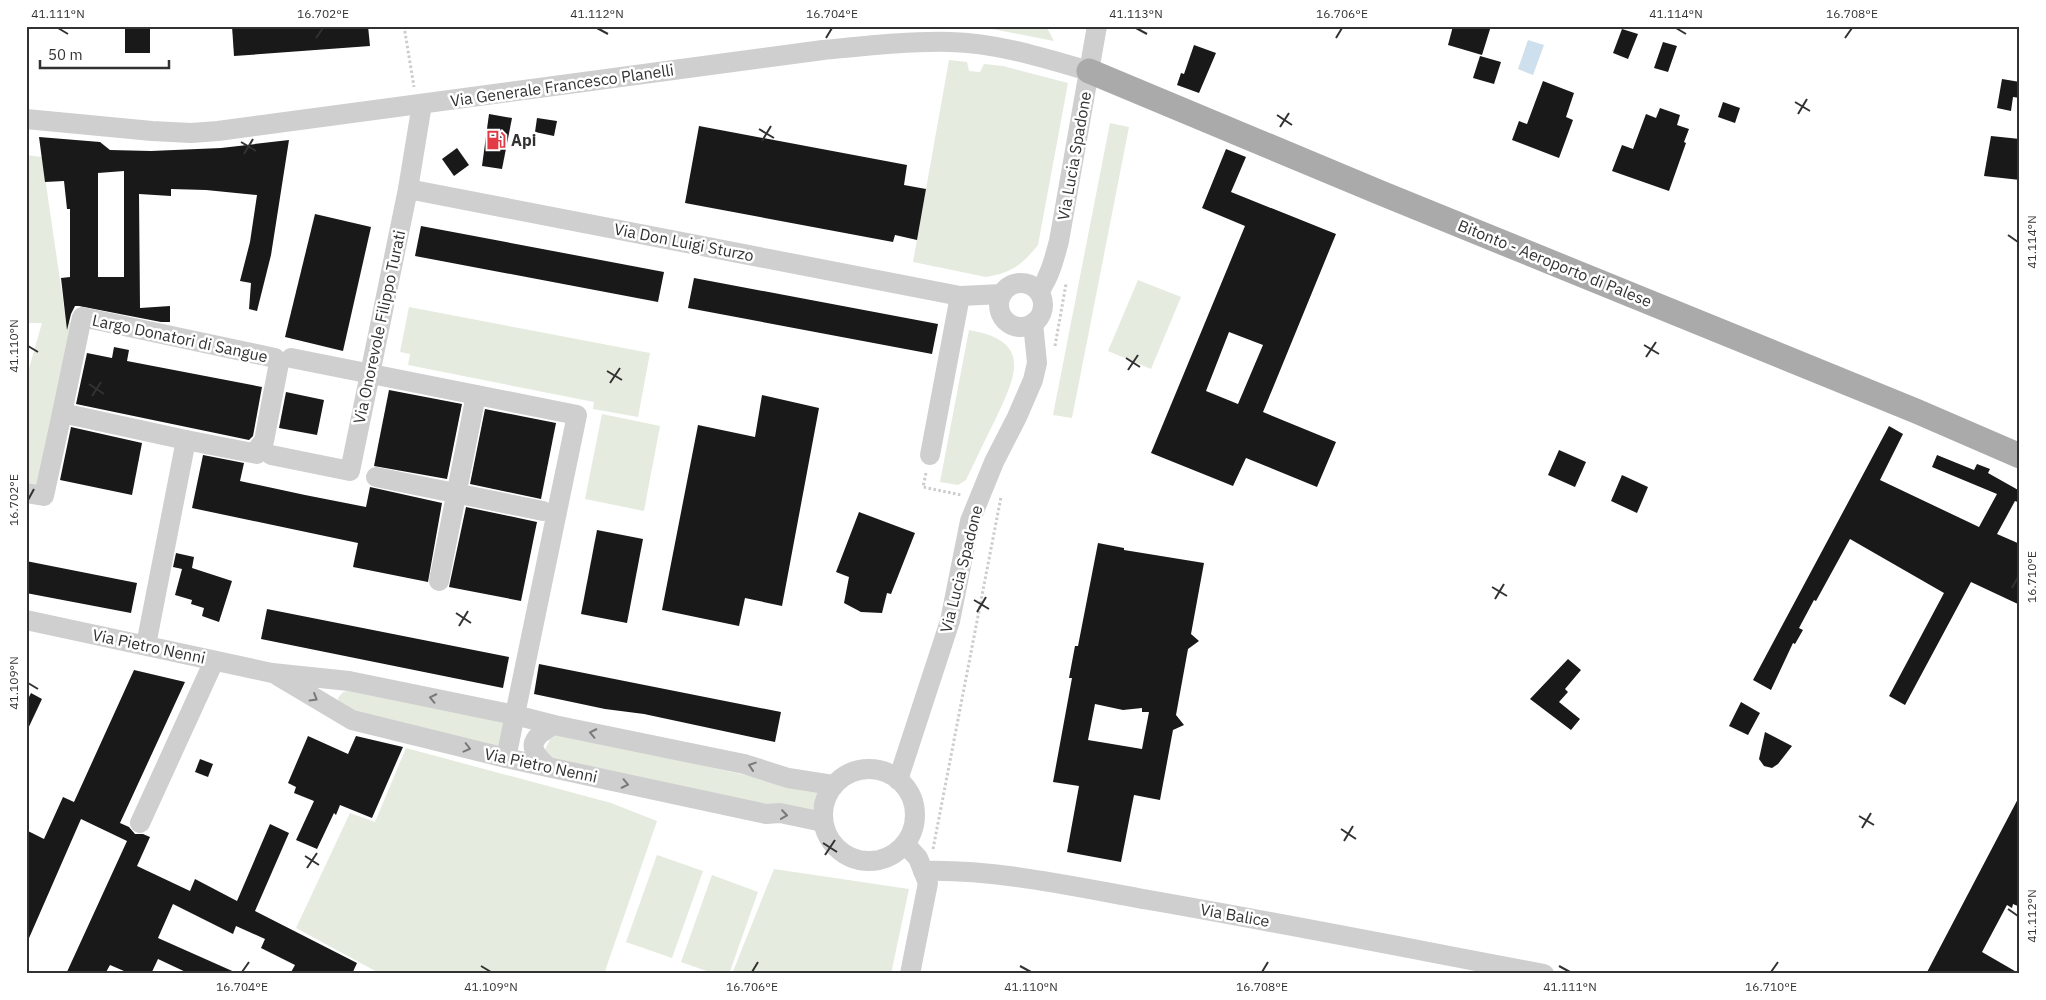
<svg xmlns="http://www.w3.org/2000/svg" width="2046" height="1000" font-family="'IBM Plex Sans',sans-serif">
<rect width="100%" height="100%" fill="#fff"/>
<g fill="#e5ebde">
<polygon points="974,26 1046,26 1054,41 982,27"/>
<path d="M949,60L967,62L969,71L980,72L984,64L1003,66L1068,83L1038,245C1022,265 1011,273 986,277L913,262Z"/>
<polygon points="1110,123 1129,127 1072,418 1053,415"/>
<polygon points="26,155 42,157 66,321 71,322 39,486 26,483 26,379 42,323 26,323"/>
<polygon points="1138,280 1181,297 1151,369 1108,351"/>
<polygon points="409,307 650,353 638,417 593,409 594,402 408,365 410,354 400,352"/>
<path d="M969,330C1032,341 1017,374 996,418C986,438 976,459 966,480L958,485L940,482Z"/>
<polygon points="602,414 660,426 644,511 585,499"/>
<polygon points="354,689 506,721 498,748 348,710 340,706 338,698 343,692"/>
<polygon points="559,734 581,738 820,792 811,813 549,762 545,750 550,739"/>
<polygon points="406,748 611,803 657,821 604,974 381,974 296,928 350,813 375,822"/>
<polygon points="657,855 703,871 672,958 626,942"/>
<polygon points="774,869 909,889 891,974 732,974"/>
<polygon points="712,875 758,892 729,974 715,974 681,962"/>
</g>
<polygon fill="#cee0ed" points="1528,40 1544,45 1533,75 1518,69"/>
<g fill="#191919" fill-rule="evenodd">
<rect x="125" y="26" width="25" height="27"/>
<polygon points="232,26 368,26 370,46 234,56"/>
<polygon points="1453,26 1491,26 1482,55 1448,45"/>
<polygon points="1622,29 1638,34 1628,59 1613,53"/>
<polygon points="1663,42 1677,46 1668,72 1654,68"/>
<polygon points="1194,45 1216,53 1199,93 1177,85 1181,73 1184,74"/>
<polygon points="1480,56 1501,62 1494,84 1473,78"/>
<polygon points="2002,79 2020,82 2020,98 2013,97 2011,111 1997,108"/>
<polygon points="1543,81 1574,93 1566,117 1573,120 1559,158 1512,140 1519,121 1527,124"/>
<polygon points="1723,102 1740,108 1735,123 1718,117"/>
<polygon points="1660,108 1680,115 1677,125 1689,129 1684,142 1686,143 1669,191 1612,171 1622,145 1633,149 1646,114 1656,118"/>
<polygon points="489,114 512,118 502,169 482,166"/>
<polygon points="537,118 557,121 554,136 535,132"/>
<polygon points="699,126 907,165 904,185 926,189 917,240 895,235 893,242 685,203"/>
<polygon points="1991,136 2020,139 2020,180 1984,176"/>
<path d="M39,137L100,142L110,150L151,151L221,148L289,140L271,255L257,311L249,309L251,283L240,281L250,242L257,195L206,190L171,189V196L139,194L140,308L170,306V322H161L79,306H75L71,314L67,330L61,278L70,277V209H67L64,181L45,182ZM124,171V277H98V173Z"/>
<polygon points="457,148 469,165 454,176 442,159"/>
<path d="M1226,149L1246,157L1231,192L1336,234L1263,412L1336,442L1317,487L1246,458L1233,486L1151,453L1245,226L1202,208ZM1229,332L1263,345L1238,404L1206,391Z"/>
<polygon points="315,214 371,227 343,351 285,337"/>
<polygon points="421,226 664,272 658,302 415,256"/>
<polygon points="694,278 938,324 932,354 688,308"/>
<polygon points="114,347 129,350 127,361 262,387 253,436 249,440 76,404 87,353 112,358"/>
<polygon points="389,390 462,404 447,479 374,466"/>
<polygon points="286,392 324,400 317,435 279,428"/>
<polygon points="762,395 819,408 782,606 745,598 739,626 662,610 698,425 755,437"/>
<polygon points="485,409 556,423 541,499 470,484"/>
<polygon points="1889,426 1903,434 1880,480 1979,527 1997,494 1932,467 1937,455 1974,470 1977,464 1990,469 1988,473 2020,491 2020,503 2015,501 1997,534 2020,544 2020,605 1971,582 1905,705 1889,696 1944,593 1850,539 1816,601 1814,600 1799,628 1803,630 1795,644 1793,643 1771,690 1753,680"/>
<polygon points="71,427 142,443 132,495 60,480"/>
<polygon points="1559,450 1586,462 1575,487 1548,475"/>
<polygon points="203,455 244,463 240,481 305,495 366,507 370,487 442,503 428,582 353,567 358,543 192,508"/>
<polygon points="1622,475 1648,487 1637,513 1611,501"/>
<polygon points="466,507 537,522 521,601 449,587"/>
<polygon points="859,512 915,533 891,594 887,593 882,613 861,612 844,603 849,577 836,572"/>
<polygon points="597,530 643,539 627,623 581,614"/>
<path d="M1098,543L1124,548V550L1204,563L1191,634L1199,641L1188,649L1176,715L1184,725L1173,730L1160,800L1134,795L1121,862L1067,852L1079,786L1053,782L1072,678H1069L1075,646H1078ZM1095,704L1123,710L1142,708V712H1149L1142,749L1088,740Z"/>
<polygon points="176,553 194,557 192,568 232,581 219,622 202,616 204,608 191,604 192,600 175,595 182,569 173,567"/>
<polygon points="26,561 137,583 131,613 26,593"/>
<polygon points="267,609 509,657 503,688 261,639"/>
<polygon points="1568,659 1581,670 1565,689 1568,692 1559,702 1580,719 1571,730 1530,699"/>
<polygon points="539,664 781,712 775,742 644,714 605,709 534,694"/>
<polygon points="134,670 185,682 120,823 129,827 135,834 143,834 150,837 137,866 190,891 195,879 237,901 270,824 289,833 255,911 357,963 352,974 290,974 295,965 261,948 265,939 236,926 233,934 173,904 158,938 239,974 190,974 158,959 151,974 131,974 110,965 105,974 66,974 127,841 81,819 26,945 26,830 44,839 63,797 74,802"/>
<polygon points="31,693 42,699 26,733 26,703"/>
<polygon points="1741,702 1760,713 1748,735 1729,726"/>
<polygon points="1765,732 1792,746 1778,764 1772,768 1764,766 1759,759"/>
<polygon points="308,736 348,754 356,736 403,747 372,818 340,805 336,815 334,813 317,849 296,840 314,801 294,793 296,787 288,783"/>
<polygon points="200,759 213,764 208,777 195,772"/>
<polygon points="2020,795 2020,907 2013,904 2012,908 2007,905 1982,952 2020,974 1926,974"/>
</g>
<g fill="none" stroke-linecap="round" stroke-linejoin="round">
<g stroke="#ccc" stroke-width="3" stroke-dasharray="2.5 2.5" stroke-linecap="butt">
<polyline points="404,26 414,87"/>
<polyline points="1055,346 1066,284"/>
<polyline points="926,473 923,487 961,495"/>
<polyline points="933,849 1001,497"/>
</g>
<g stroke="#cfcfcf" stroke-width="20">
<path d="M26,119L152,131L191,133L218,131L823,50C865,46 908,41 950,42C997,43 1044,58 1089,71"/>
<polyline points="408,189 960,296 1002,294"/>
<circle cx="1021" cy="305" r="22"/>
<path d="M1039,292C1050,276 1054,260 1059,241L1097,26"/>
<polyline points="291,358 577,415 506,758"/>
<polyline points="62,413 82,317 275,358 279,363 264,441 259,447 257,454 186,440"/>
<polyline points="271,455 350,471 408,189 422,104"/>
<polyline points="930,455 960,296"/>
<polyline points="376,477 543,511"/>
<polyline points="26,493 44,496 62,413 186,440 146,645"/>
<polyline points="439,581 476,395"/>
<polyline points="26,620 272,673 349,681 515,715 554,725 744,764 788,778 833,785"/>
<polyline points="278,676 352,720 506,758 766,814 780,813 823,822"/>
<path d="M548,767C526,748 530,738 554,725"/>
<circle cx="869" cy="815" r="46"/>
<polyline points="898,780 950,621 970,521 994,462 1017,417 1033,380 1037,363 1033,323"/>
<polyline points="140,823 214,661"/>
<polyline points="907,846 918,858 928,883 910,974"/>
<path d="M923,871C997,869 1076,887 1149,900C1281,923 1412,949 1544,974"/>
</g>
<polyline stroke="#aaa" stroke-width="25" points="1089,71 1381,193 1916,411 2020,456"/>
</g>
<defs><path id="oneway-chevron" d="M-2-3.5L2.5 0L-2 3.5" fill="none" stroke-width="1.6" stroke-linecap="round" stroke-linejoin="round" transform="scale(1.25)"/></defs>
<g stroke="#797979">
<use href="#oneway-chevron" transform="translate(314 698) rotate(31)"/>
<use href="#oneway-chevron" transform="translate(433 698) rotate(-168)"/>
<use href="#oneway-chevron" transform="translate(593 733) rotate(-168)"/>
<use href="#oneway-chevron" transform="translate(467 748) rotate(14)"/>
<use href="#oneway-chevron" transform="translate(752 766) rotate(-162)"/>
<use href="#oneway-chevron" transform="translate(625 784) rotate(12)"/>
<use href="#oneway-chevron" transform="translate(784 815) rotate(8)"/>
</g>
<path fill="none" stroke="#323232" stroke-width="2" d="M58,28L68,34M597,28L608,34M1136,28L1147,34M1676,28L1686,34M316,38L323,28M826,38L832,28M1336,38L1342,28M1845,38L1852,28M1795,102L1810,111M1798,114L1807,99M1277,115L1292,125M1280,127L1289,113M759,129L774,138M762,141L771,126M241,142L256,151M244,154L253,139M2008,235L2018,242M1644,345L1659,354M28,346L38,352M1646,357L1656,342M1126,358L1140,367M1128,370L1138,355M607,371L622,380M610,383L620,368M89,384L104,394M92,396L101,382M28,500L34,489M1492,587L1507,596M2012,588L2018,577M1495,599L1504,584M974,600L989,609M977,612L986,597M456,613L471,623M459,626L468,611M28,683L38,689M1859,816L1874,825M1862,828L1871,813M1341,829L1356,839M1344,841L1353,826M823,843L837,852M825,855L835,840M305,856L319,865M307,868L317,853M2008,909L2018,916M481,966L491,972M1020,966L1031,972M1559,966L1570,972M242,972L249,962M752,972L758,962M1262,972L1268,962M1771,972L1778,962"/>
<defs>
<symbol id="fuel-bare" viewBox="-9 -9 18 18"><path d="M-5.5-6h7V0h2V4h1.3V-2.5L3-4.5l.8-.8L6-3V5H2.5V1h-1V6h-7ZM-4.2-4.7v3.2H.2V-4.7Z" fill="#e23b45" stroke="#fff" stroke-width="2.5" paint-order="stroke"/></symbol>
</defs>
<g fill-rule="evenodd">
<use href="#fuel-bare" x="482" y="126" width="28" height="28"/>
</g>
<g text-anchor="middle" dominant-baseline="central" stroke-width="5" stroke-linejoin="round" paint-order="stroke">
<g font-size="16" fill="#323232" stroke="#fff">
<text transform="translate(562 85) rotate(-8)">Via Generale Francesco Planelli</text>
<text transform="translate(1074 156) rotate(-80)">Via Lucia Spadone</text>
<text transform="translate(684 242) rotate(11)">Via Don Luigi Sturzo</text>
<text transform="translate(1555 263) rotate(22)">Bitonto - Aeroporto di Palese</text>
<text transform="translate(379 327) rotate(-78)">Via Onorevole Filippo Turati</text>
<text transform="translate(180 338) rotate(12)">Largo Donatori di Sangue</text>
<text transform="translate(961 569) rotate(-76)">Via Lucia Spadone</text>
<text transform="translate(149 646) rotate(12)">Via Pietro Nenni</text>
<text transform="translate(541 765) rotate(12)">Via Pietro Nenni</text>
<text transform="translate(1235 915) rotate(10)">Via Balice</text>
</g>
<g font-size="16" font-weight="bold" fill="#323232" stroke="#fff" text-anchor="start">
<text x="511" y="140">Api</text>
</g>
</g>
<rect width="2046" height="1000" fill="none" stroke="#ffffff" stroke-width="55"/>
<path d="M40 60v8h129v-8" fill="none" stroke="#323232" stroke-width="2.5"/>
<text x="48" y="60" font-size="15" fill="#323232" stroke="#ffffff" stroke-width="4" paint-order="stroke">50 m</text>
<rect x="28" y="28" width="1990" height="944" fill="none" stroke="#323232" stroke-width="2"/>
<g font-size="12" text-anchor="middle" fill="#323232">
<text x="58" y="18">41.111°N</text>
<text x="323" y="18">16.702°E</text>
<text x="597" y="18">41.112°N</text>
<text x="832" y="18">16.704°E</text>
<text x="1136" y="18">41.113°N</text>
<text x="1342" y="18">16.706°E</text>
<text x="1676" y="18">41.114°N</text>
<text x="1852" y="18">16.708°E</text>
<text transform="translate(2032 242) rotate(-90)" y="4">41.114°N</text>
<text transform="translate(14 346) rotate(-90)" y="4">41.110°N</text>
<text transform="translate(14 500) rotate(-90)" y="4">16.702°E</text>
<text transform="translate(2032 577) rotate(-90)" y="4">16.710°E</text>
<text transform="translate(14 683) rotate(-90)" y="4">41.109°N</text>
<text transform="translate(2032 916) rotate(-90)" y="4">41.112°N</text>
<text x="242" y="991">16.704°E</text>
<text x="491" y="991">41.109°N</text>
<text x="752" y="991">16.706°E</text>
<text x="1031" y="991">41.110°N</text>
<text x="1262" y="991">16.708°E</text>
<text x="1570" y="991">41.111°N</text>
<text x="1771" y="991">16.710°E</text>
</g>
</svg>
